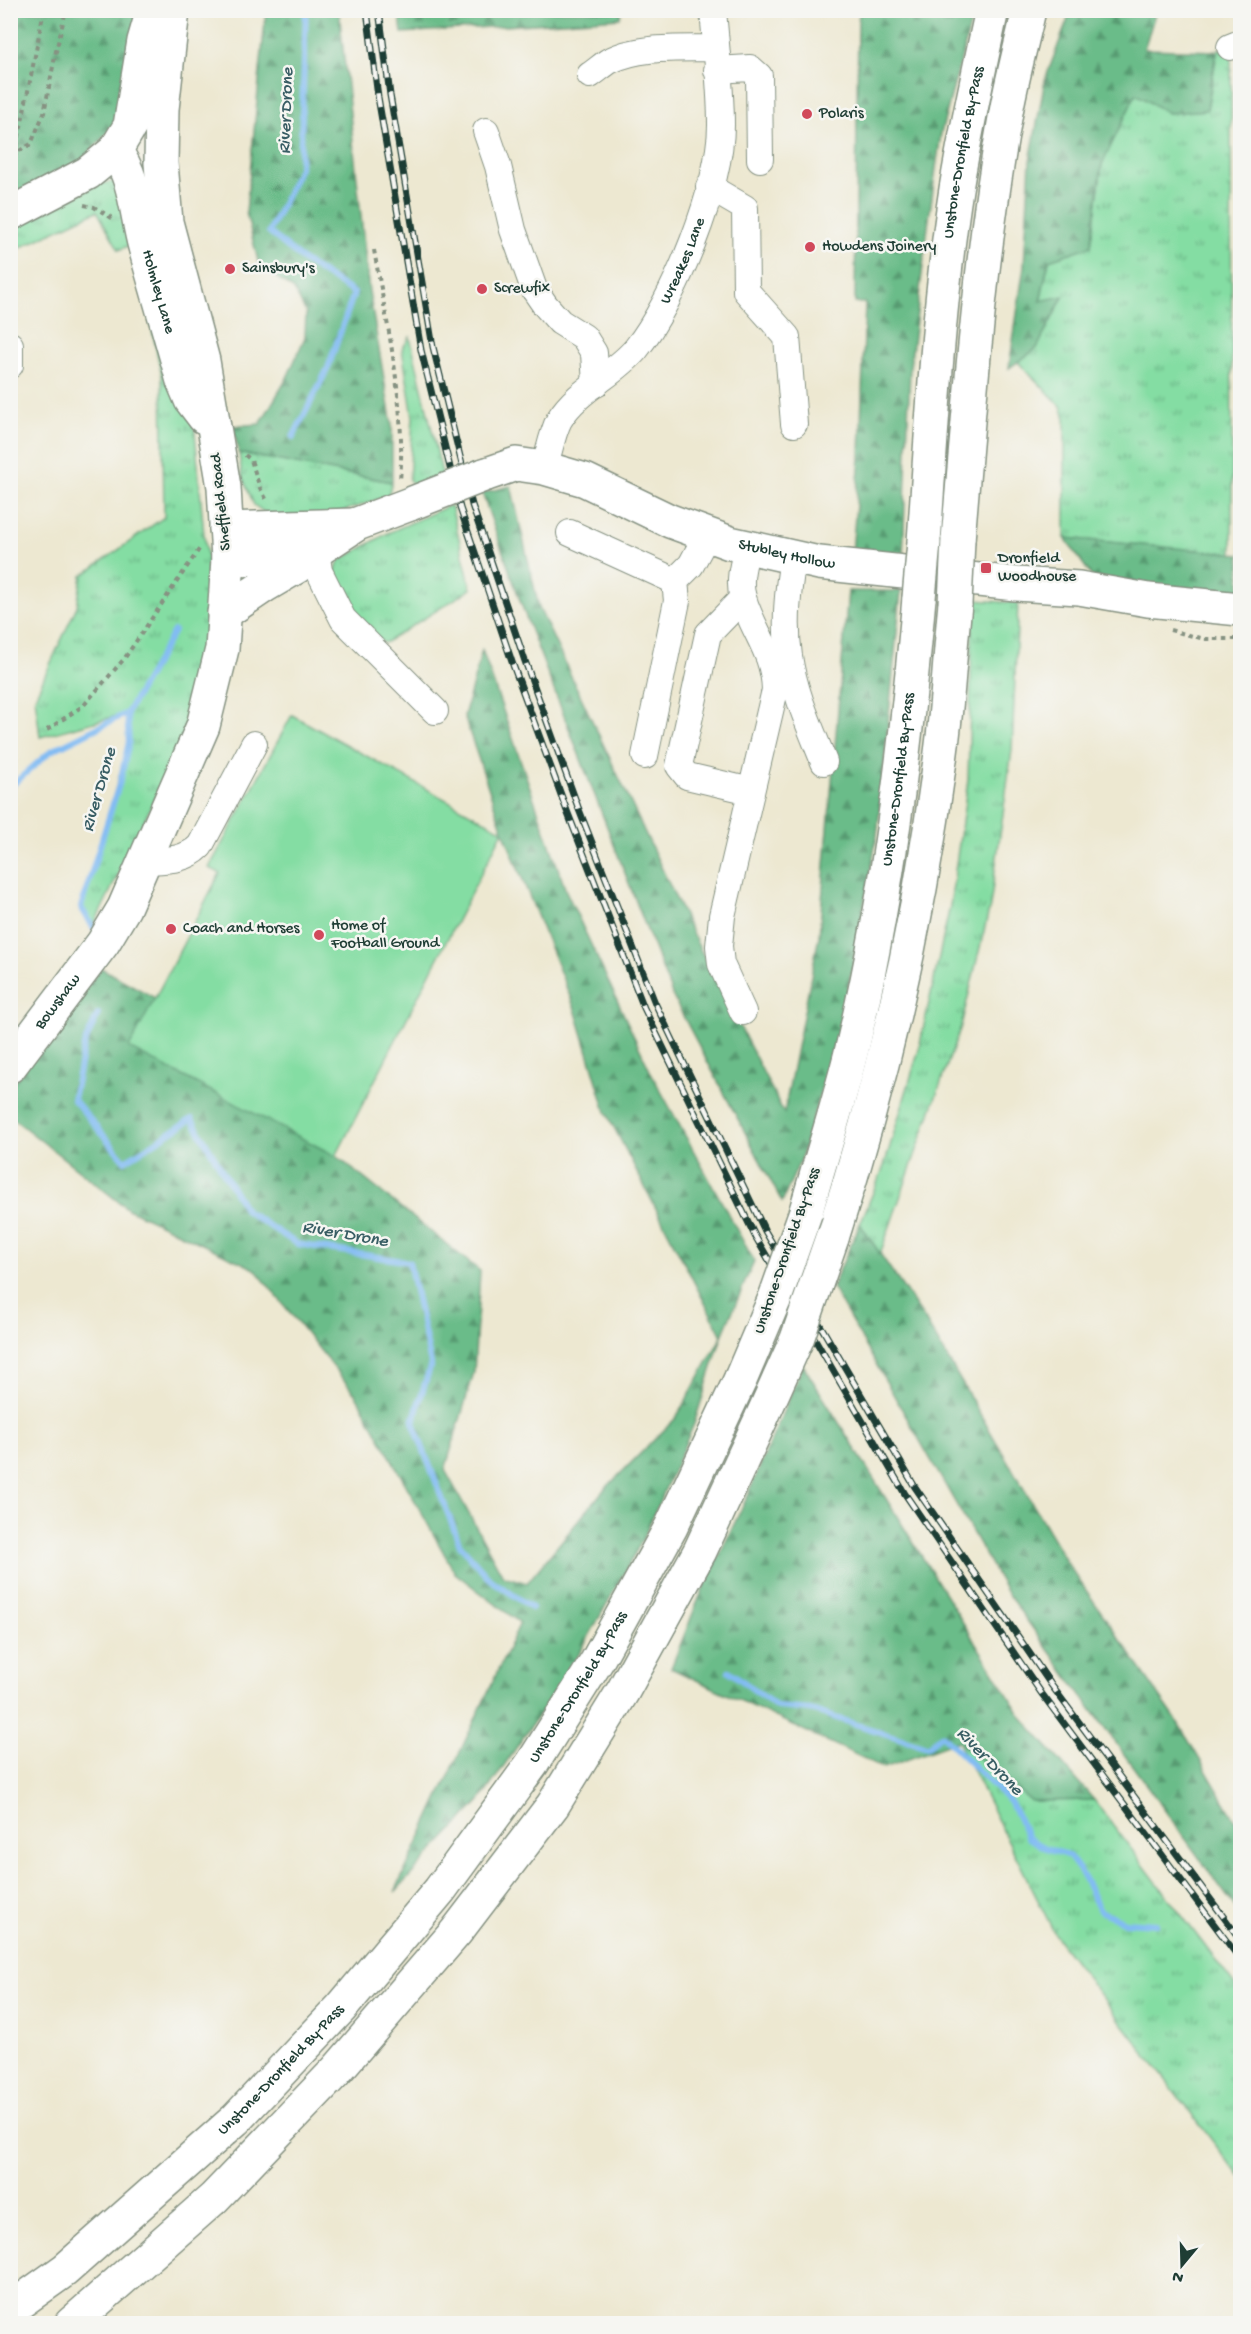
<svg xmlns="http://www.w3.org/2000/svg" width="1251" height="2334" font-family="'Gochi Hand',sans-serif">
<defs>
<pattern id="grass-tufts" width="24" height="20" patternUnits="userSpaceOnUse" patternTransform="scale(1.5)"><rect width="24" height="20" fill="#84dda3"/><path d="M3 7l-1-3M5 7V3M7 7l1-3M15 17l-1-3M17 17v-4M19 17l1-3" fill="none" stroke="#6bb486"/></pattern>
<pattern id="forest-firs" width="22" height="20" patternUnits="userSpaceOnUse" patternTransform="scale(1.5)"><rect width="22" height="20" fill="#6bbc89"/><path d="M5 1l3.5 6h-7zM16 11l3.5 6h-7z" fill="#579a71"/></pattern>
</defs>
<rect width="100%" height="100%" fill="#f6f6f2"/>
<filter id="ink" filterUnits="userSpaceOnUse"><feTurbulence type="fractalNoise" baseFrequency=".0167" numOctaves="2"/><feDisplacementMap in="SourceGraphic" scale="12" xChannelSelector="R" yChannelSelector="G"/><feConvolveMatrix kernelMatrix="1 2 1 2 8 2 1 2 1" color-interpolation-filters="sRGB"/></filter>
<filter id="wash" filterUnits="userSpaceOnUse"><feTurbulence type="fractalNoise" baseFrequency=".008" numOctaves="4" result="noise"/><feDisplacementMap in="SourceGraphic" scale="24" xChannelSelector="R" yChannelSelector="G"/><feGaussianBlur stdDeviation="1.35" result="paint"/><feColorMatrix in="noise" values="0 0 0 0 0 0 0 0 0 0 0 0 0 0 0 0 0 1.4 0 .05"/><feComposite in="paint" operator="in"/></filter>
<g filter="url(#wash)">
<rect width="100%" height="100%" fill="#ede8d1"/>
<g fill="url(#grass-tufts)" stroke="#528d6c" stroke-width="1.5">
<polygon points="1218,48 1231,55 1232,554 1065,538 1065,418 1061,406 1018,362 1037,348 1063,297 1040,302 1049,260 1091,246 1102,164 1136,93 1168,113 1207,110"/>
<polygon points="115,181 134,243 119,250 97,211 11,252 11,229 100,184"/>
<polygon points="144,291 194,421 204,535 215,609 190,725 93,927 81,907 129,742 127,713 40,737 35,697 77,606 82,576 164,517 162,377"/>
<polygon points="410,337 443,477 415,485 409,480 413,417 402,349"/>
<polygon points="239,453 392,482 388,496 323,518 271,517 254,505 242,476"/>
<polygon points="451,505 471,589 385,643 369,637 334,575 339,561 388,533"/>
<polygon points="973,600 1018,603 1012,750 990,906 961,1026 880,1254 860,1224 884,1166 918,1053 950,906 968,780"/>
<polygon points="958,1741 1031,1801 1094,1800 1240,1992 1240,2177 1057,1938"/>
</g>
<g fill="url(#forest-firs)" stroke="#457c5e" stroke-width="1.5">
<polygon points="11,11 139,11 122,118 75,167 11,198"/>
<polygon points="266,11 339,11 369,291 392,425 392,482 239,453 233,426 260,424 286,380 305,337 306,313 294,290 259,265 246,212"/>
<polygon points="399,11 399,10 621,11 620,18 402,33"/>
<polygon points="860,11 974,11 941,133 930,211 910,367 903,556 852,553 860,456 865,303 855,303 858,20"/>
<polygon points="1071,11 1156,11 1144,49 1216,51 1207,110 1168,113 1136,94 1102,164 1091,246 1049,260 1040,301 1063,296 1037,348 1009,368 1024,266 1030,161 1045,80"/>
<polygon points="511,486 539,608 696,941 784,1113 819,936 848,591 901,591 877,836 843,1015 800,1161 782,1202 673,997 528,623 482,493"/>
<polygon points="1065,538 1240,554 1240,595 1093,578"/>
<polygon points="482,650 566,891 652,1075 754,1261 722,1336 694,1424 643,1539 575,1661 480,1801 395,1892 520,1623 455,1573 356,1395 255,1269 128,1209 11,1117 10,1088 101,968 155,998 129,1048 336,1156 480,1271 474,1372 445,1470 503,1576 527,1583 602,1492 676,1418 722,1336 606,1112 575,1009 503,831 464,716"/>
<polygon points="860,1224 925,1320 1069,1566 1177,1721 1240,1828 1240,1914 1007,1593 832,1287"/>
<polygon points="803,1365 1021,1716 1094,1800 1031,1801 958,1741 884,1768 671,1668 699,1598 747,1497"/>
</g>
<polygon fill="#84dda3" stroke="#528d6c" stroke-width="1.5" points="292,715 503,831 336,1156 129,1048 220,873 209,868"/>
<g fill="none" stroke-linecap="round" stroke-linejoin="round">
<g stroke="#82bcf3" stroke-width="6">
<polyline points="293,437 328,368 354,293 304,261 269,232 300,168 306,10"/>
<polyline points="10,787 51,751 127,713"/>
<polyline points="93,927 81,907 121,778 129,742 127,713 174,631"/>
<polyline points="98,1014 84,1045 73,1099 125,1161 192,1119 246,1211 297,1244 409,1262 431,1364 413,1422 460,1545 490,1579 532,1608"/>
<polyline points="729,1671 777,1707 811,1710 927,1747 942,1735 1011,1803 1028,1838 1046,1848 1069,1856 1081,1872 1100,1911 1125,1922 1156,1924"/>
</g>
</g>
</g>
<g filter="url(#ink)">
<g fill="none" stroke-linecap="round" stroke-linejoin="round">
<defs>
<g id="minor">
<polyline points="1230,47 1240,43"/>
<polyline points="717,70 750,68 759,76 760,159"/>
<path d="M590,75C596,71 603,65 609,61C640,45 682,49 716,48"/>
<polyline points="486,131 498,166 513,230 534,289 545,305 560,322 584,337 594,353 596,384"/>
<polyline points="709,187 745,208 746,291 787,337 794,424"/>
<polyline points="10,345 10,365"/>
<path id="s1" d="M544,468C549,453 552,434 559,420C577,390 614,375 636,349C674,302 721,185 721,125C721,87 716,48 713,10"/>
<polyline points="570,533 675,581"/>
<polyline points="316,551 319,571 343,619 435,711"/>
<path d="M793,558C788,590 784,623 789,656C794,692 810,727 824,762"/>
<polyline points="743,598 708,634 679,766 687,776 751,791"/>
<polyline points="645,756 677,601 675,581 691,565 707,535"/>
<path d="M146,861C166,860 185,861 200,846L254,744"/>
<path d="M743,1012L721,964L719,946L722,916L775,690C774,652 753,632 743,598C738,581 743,564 747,548"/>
</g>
<g id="major">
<path id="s2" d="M115,151C136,178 136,215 145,247C157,292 171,336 183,381L191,400L204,417"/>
<polyline points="10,214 88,173 115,151 130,126 144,41 153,10"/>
<path id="s3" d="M484,475L516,464L544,468L585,480L670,521L730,543L819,563L1016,584L1079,588L1148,600L1240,609"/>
<polyline points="226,529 353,525"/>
<polyline points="228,559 275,558 308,552"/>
<polyline points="224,613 264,586 303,563 316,551 357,524 410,504"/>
<path id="s4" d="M10,1066L103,943L124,908L203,726L222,649L228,559L224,487L203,361L166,222L161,163L162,109L173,10"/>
</g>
<g id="highway">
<path d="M958,540C970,399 980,257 1005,118C1011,82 1021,46 1029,10"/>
<path id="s5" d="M924,542C932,425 938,306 956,189C966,129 979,70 992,10"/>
<path id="s6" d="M806,1211C822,1154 841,1097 854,1040C888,894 906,747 919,598"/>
<path d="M832,1238C884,1078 921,912 942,745C948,698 950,651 955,604"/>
<path id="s7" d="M10,2309L65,2270L236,2119L341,2008L440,1890L532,1764L597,1661L671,1527L741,1378"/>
<polyline points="71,2324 214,2198 336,2071 456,1932 553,1805 623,1691 700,1551 762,1417"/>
</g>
</defs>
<use href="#minor" stroke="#869282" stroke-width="28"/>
<use href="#major" stroke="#869282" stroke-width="36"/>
<use href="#highway" stroke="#869282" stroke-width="36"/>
<g stroke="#869282" stroke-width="4" stroke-dasharray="4.5 4.5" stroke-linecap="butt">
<polyline points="19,151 31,144 44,113 56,51 66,10"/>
<polyline points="10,182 44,10"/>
<polyline points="84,205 94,207 112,218"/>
<path d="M374,250C387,325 406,403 400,481"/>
<polyline points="245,455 251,460 260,488 268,502"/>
<polyline points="1170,630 1204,639 1240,639"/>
<polyline points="47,730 84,705 124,659 200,548"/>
</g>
<use href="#minor" stroke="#fff" stroke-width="26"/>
<use href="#major" stroke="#fff" stroke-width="33"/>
<use href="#highway" stroke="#fff" stroke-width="33"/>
<defs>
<g id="rail">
<polyline points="367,10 378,97 421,350 460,508 513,665 567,811 644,1008 755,1236 905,1494 1042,1694 1240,1959"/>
<polyline points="379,10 390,95 433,347 472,505 525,661 578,807 655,1003 765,1231 915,1487 1052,1686 1240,1939"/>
</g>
</defs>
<use href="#rail" stroke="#1f3d34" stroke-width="7"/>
<use href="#rail" stroke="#f6f6f2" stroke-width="4.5" stroke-dasharray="14" stroke-linecap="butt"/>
<defs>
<polyline id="major-bridge" points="410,504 484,475"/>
<g id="highway-bridge">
<polyline points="919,598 924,542"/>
<polyline points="955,604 958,540"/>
<polyline points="741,1378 775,1298 806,1211"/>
<polyline points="762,1417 797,1339 832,1238"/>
</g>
</defs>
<use href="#major-bridge" stroke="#869282" stroke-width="36" stroke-linecap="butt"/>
<use href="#highway-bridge" stroke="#869282" stroke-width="36" stroke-linecap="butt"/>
<use href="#major-bridge" stroke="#fff" stroke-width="33"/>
<use href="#highway-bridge" stroke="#fff" stroke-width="33"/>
</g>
</g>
<g fill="#d1495b" stroke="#f6f6f2" stroke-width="2">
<circle cx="807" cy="114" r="6"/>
<circle cx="810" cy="247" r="6"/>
<circle cx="230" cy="269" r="6"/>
<circle cx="482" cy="289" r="6"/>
<rect x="980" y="562" width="12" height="12" rx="3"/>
<circle cx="171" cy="929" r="6"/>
<circle cx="319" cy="935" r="6"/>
</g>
<g text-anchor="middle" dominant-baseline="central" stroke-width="5" stroke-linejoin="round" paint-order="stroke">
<g font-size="16" fill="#1f3d34" stroke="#f6f6f2" text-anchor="start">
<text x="819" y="114">Polaris</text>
<text x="822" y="247">Howdens Joinery</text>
<text x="242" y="269">Sainsbury's</text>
<text x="494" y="289">Screwfix</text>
<text x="998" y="559">Dronfield<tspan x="998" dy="18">Woodhouse</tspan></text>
<text x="331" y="926">Home of<tspan x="331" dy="18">Football Ground</tspan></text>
<text x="183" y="929">Coach and Horses</text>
</g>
<g font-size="16" fill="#1f3d34" stroke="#f6f6f2">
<text stroke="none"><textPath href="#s5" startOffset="392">Unstone-Dronfield By-Pass</textPath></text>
<text stroke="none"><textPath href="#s1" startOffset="256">Wreakes Lane</textPath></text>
<text stroke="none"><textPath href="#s2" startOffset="148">Holmley Lane</textPath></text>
<text transform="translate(222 502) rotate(-96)">Sheffield Road</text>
<text stroke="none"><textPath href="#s3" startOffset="321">Stubley Hollow</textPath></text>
<text stroke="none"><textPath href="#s6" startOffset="442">Unstone-Dronfield By-Pass</textPath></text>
<text stroke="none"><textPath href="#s4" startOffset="80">Bowshaw</textPath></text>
<text transform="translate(788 1251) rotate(-71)">Unstone-Dronfield By-Pass</text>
<text stroke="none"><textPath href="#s7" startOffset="848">Unstone-Dronfield By-Pass</textPath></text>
<text stroke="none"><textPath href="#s7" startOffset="362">Unstone-Dronfield By-Pass</textPath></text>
</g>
<g font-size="18" font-style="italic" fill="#385d64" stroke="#f6f6f2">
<text transform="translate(287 111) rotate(-88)">River Drone</text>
<text transform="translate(100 790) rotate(-74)">River Drone</text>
<text transform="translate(345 1235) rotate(10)">River Drone</text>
<text transform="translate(989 1762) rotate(46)">River Drone</text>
</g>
</g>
<rect width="1251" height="2334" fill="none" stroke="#f6f6f2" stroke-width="36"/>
<g transform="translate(1182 2265) rotate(199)" stroke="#f6f6f2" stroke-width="4.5" paint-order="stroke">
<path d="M0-4.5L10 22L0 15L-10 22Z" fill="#1f3d34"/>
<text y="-9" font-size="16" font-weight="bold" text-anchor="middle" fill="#1f3d34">N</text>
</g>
</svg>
